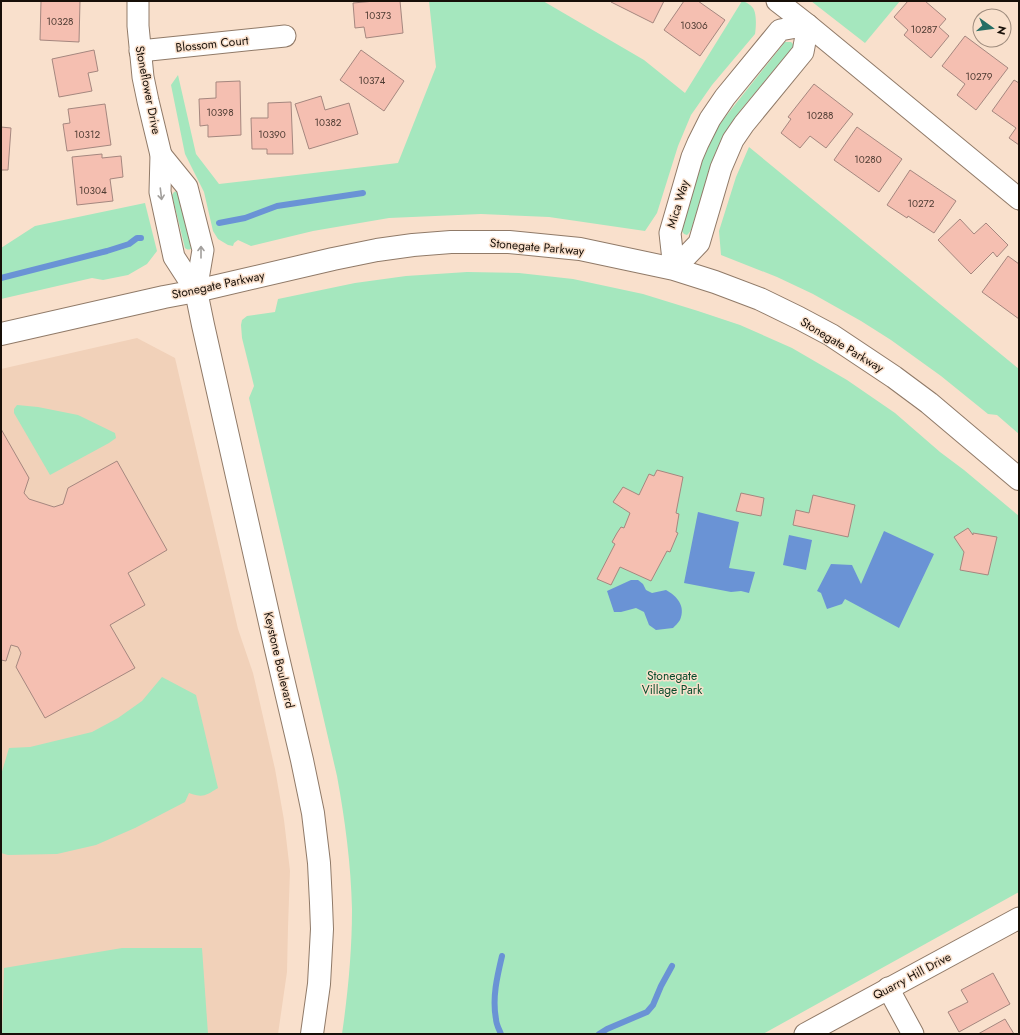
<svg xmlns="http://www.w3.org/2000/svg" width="1020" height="1035" font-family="Jost,sans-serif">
<rect width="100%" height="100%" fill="#f9e0cc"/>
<polygon fill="#f1d1b9" points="137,338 175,358 238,629 253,673 275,769 284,820 290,871 288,927 287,972 278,1034 1,1034 1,369"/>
<g fill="#a5e7be">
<path d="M429,1H543L644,60L685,93L742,1C746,2 751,5 753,8C757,14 756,28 755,34L712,85L691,115L678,146L657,213L645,231L549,217L481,214L389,218L313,231L251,246L238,240L234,243L233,246L228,245L218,239L213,231L204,192L185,154L171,85L178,75L196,154L219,184L398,163L436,67Z"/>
<polygon points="811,1 900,1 865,43"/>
<polygon points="785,42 791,42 793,44 793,47 739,112 724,137 716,151 710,169 691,230 689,233 687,235 684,234 681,230 702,161 717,128 726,116"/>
<polygon points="749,147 1019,369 1019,434 997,415 988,414 941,376 891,340 861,321 813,294 777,277 721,255 719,231 736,177"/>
<path d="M177,191L181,193L192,248C189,250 188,250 185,248L172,195L174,192Z"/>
<polygon points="145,203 157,251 147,264 128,275 103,280 92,278 1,299 1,248 35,226"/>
<path d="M467,272L519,273L573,279L643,294L698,311L740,325L792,348L847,380L895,413L940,452L964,470L1019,516V892L763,1034H342C348,993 352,951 352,909C351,864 345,820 337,776L249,398L254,386L242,338L241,325L242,320L247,316L275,312L278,299L355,283L406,276Z"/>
<polygon points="17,405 38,407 78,415 115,433 116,438 109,443 50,475 14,413 14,409"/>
<path d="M162,677L196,695L218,788C205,796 203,798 189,793L185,802L135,828L96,845L57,854L8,855L1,853V775L9,748L30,747L92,732L118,718L142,701Z"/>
<polygon points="122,948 202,948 208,1034 2,1034 4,968"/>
</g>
<g fill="#6a93d5">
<polygon points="698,512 739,522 729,568 755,572 749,593 741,591 731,592 684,583"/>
<polygon points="884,531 934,554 899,628 845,599 842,604 827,609 821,593 817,591 831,564 852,565 861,584"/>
<polygon points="789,535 812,540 806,570 783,565"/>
<path d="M631,580H638L643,584L646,590L652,593L666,590C677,596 686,606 680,620C678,623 675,626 673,628L656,630L649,625L644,612L636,608L621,612H614L607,591Z"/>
</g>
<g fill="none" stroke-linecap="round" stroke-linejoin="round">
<g stroke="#6a93d5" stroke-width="6">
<polyline points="219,223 245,218 277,206 363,193"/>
<polyline points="1,278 107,251 129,244 137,238 141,238"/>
<path d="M501,1034C499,1029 496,1024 496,1019C492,998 497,977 502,956"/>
<polyline points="599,1034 607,1029 647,1012 653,1005 661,986 672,966"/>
</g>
</g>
<g fill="#f5bfb1" stroke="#a5877f">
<polygon points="41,1 80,1 79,42 40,40"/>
<polygon points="375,1 400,1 403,33 366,38 364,27 355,28 353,3"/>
<polygon points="611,1 664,1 653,23 611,2"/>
<polygon points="684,1 698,1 725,20 700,56 664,30"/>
<polygon points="908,1 925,1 946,19 939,27 949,36 931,58 904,35 908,30 894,17"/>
<polygon points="965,36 1008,68 976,110 957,95 965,84 942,66"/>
<polygon points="94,50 98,71 88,73 92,91 59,97 52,59"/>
<polygon points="361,50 404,81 384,111 340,80"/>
<polygon points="1014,80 1019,83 1019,145 1009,138 1016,128 992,111"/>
<polygon points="240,81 241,135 208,137 208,125 200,126 199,99 216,98 216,82"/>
<polygon points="814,84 853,114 826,148 810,136 800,148 781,133 791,119 788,117"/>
<polygon points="321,96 325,110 349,103 358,134 309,149 295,104"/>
<polygon points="291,102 293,154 267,154 267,149 252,149 251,118 268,118 268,103"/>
<polygon points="105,104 111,145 67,151 63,124 70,123 68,109"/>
<polygon points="1,127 11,128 8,170 1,170"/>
<polygon points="857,127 902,159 879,192 834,160"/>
<polygon points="102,154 102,158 121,156 123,177 110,179 113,201 77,205 72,157"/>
<polygon points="910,170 956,201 934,233 908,216 907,218 887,205"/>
<polygon points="960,219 974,234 986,223 1008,245 997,257 993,252 971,274 938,240"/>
<polygon points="1008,256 1019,264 1019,319 982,292"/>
<polygon points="1,429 29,478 24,493 29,499 54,507 63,504 68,488 117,461 167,550 128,573 145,605 110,625 135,668 45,718 16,667 21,653 18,647 11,645 6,661 1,660"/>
<polygon points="657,470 683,477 676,513 679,514 676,532 678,533 670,552 667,551 651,581 620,567 611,585 597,579 615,544 612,542 617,533 621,527 624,528 630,513 613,502 623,487 639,495 649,474 654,476"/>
<polygon points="741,493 764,498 761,516 736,511"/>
<polygon points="813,495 855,505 848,537 793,525 796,510 809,513"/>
<polygon points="968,528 973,535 973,533 997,537 988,575 960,570 964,552 954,537"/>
<polygon points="993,973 1010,1004 959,1032 948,1012 968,1002 961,990"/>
<polygon points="1005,1019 1014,1034 978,1034"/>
</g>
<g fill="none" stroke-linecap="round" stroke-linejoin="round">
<defs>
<g id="street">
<polyline points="138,1 138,26 143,77 148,101 161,155 160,192 174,257 196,291"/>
<polyline points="777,1 808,25 1019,199"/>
<polygon points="808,25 803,52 744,124 733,140 721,168 699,243 674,269 670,233 692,157 698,143 710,119 725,97 780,30"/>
<polyline points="140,51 285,36"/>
<polyline points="161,155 187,187 203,250 196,291"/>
<polyline points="888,988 913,1034"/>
<polyline points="805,1034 1019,918"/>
</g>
<g id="secondary">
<polyline points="196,291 203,325 275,645 302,760 313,813 319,863 321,903 322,929 319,984 312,1034"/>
<polyline points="1,334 164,297 196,291 333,259 377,250 413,245 451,242 509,242 580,249 674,269 715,282 760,299 799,318 831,335 894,377 929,403 1019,479"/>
</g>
</defs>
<use href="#street" stroke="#907a68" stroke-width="23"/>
<use href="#secondary" stroke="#907a68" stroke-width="24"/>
<use href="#street" stroke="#fff" stroke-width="21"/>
<use href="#secondary" stroke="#fff" stroke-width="22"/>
</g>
<defs><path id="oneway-shaft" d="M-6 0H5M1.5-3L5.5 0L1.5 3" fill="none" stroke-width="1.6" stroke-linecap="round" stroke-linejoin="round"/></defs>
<g stroke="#a29f9c">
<use href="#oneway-shaft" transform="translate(161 194) rotate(83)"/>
<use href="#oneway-shaft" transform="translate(201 252) rotate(-90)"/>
</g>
<g text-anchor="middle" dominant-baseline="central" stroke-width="3" stroke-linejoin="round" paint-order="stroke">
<g font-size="10" fill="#4e3b32">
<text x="378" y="15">10373</text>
<text x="60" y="21">10328</text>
<text x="694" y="25">10306</text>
<text x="924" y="29">10287</text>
<text x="979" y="76">10279</text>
<text x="372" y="80">10374</text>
<text x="220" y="112">10398</text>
<text x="820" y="115">10288</text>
<text x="328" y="122">10382</text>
<text x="87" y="134">10312</text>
<text x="272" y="134">10390</text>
<text x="868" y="159">10280</text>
<text x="93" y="190">10304</text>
<text x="921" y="203">10272</text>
</g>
<g font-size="12" fill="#170f08" stroke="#f9e0cc">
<text transform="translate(212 44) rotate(-6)">Blossom Court</text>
<text transform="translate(148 90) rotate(79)">Stoneflower Drive</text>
<text transform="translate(678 204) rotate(-73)">Mica Way</text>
<text transform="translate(537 247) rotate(5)">Stonegate Parkway</text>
<text transform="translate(218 285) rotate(-12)">Stonegate Parkway</text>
<text transform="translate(842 345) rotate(31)">Stonegate Parkway</text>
<text transform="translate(279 660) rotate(77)">Keystone Boulevard</text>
<text transform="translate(912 976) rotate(-28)">Quarry Hill Drive</text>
</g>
<g font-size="12" fill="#084c2c" stroke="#f9e0cc">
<text x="672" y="676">Stonegate<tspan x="672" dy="14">Village Park</tspan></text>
</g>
</g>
<rect width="1020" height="1035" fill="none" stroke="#170f08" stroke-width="4"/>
<g transform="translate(992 28) rotate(104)"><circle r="19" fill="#f9e0cc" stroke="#9f8c7e"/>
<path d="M0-3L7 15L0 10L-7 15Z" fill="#256d64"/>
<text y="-6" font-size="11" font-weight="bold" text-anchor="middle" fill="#170f08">N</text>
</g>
</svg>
